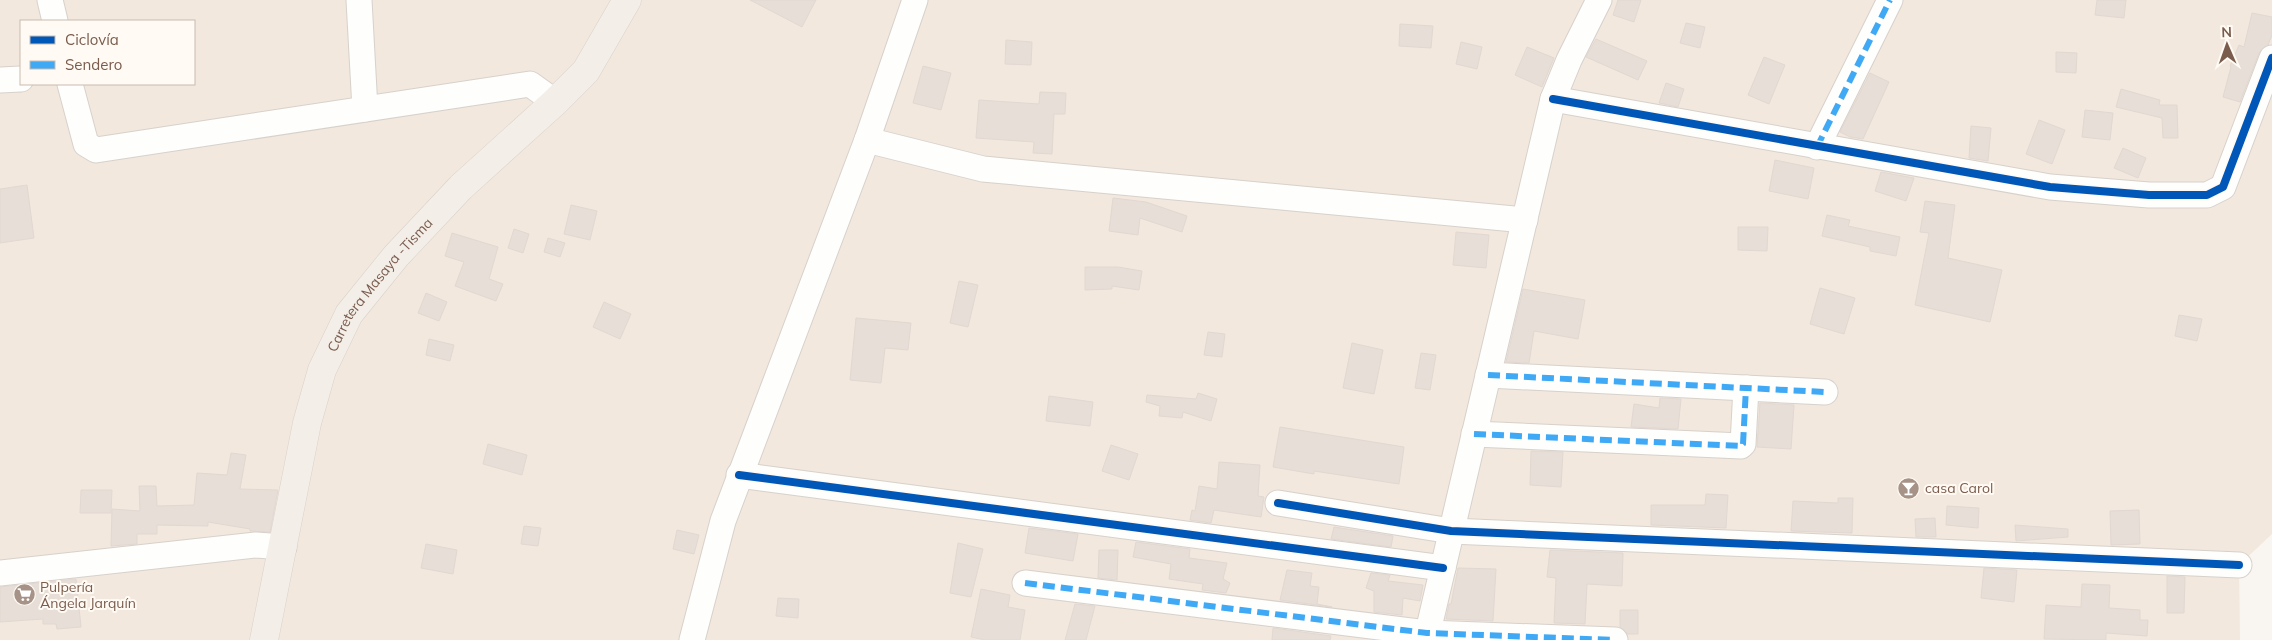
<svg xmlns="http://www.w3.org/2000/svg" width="2272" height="640" font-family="Mulish,sans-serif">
<rect width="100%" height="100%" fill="#f9f5f0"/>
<path fill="#f2e8de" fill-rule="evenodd" d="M0,0H2272V534L2239,565L2240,640H0ZM21,21H194V84H21Z"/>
<g fill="#e6ded7" stroke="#e2d8d2">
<polygon points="750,0 816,0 802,27"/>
<polygon points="1618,0 1641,0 1634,22 1613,15"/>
<polygon points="2097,0 2126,0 2124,18 2095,15"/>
<polygon points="2252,13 2272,17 2272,35 2268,45 2259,53 2240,102 2223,97 2231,67 2230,66 2239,45 2244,47"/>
<polygon points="1686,23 1705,27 1700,48 1680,43"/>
<polygon points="1400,24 1433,26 1431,48 1399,46"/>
<polygon points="1596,39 1647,61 1638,80 1586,57"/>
<polygon points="1006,40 1032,42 1031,65 1005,64"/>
<polygon points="1461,42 1482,47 1477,69 1456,64"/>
<polygon points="1527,47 1554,58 1542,87 1515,75"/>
<polygon points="2056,52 2077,53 2076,73 2056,72"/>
<polygon points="1764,57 1785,65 1769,104 1748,95"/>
<polygon points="923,66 951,73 941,110 913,103"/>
<polygon points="1870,73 1889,82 1863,139 1850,137 1840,132"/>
<polygon points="1666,83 1684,89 1678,107 1659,103"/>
<polygon points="2121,89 2160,100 2159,105 2177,105 2178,138 2163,138 2162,118 2116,107"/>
<polygon points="1040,92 1066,93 1065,114 1054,114 1052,154 1033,153 1034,142 976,138 979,100 1039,104"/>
<polygon points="2085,110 2113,113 2110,140 2082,137"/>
<polygon points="2039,120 2065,130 2052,164 2026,154"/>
<polygon points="1971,126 1991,128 1988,161 1969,158"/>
<polygon points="2123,148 2146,158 2138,178 2114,168"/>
<polygon points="1775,160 1814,168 1808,199 1769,191"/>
<polygon points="1881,172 1914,178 1906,201 1875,191"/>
<polygon points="27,185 34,238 0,243 0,189"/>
<polygon points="1113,198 1146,202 1187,216 1182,232 1140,218 1138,235 1109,231"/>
<polygon points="1925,201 1955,205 1948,258 2002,270 1990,322 1915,305 1929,233 1920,232"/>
<polygon points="571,205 597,211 590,240 564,234"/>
<polygon points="1827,215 1850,220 1848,226 1900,237 1896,256 1870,251 1870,247 1822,236"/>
<polygon points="1738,227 1768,227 1767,251 1738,250"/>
<polygon points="514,229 529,234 523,253 508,248"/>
<polygon points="1456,232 1489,235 1486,268 1453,265"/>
<polygon points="452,233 498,247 489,279 503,284 496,301 455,286 464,262 445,256"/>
<polygon points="548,238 565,243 560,257 544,252"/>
<polygon points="1085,267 1118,267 1142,271 1139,290 1112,286 1112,289 1085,290"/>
<polygon points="959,281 978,285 968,327 950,323"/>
<polygon points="1820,288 1855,298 1844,334 1810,324"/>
<polygon points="1523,289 1585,300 1578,339 1534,331 1529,363 1506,362"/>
<polygon points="426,293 447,302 439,321 418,313"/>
<polygon points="604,302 631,314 620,339 593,327"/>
<polygon points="2179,315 2202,319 2197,341 2175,336"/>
<polygon points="856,318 911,323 908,350 885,348 881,383 850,380"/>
<polygon points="1208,332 1225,334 1222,357 1204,355"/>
<polygon points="429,339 454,345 450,361 426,355"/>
<polygon points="1352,343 1383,350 1374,394 1343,388"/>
<polygon points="1421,353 1436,355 1430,390 1415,388"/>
<polygon points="1198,393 1217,399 1211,421 1183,412 1182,418 1159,416 1160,406 1146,402 1147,395 1196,399"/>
<polygon points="1049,396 1093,402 1090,426 1046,421"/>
<polygon points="1660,398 1681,399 1678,429 1631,427 1634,404 1659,408"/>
<polygon points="1760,403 1794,405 1791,449 1757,447"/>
<polygon points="1280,427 1404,447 1399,484 1314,471 1314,474 1273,467"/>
<polygon points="488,444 527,455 522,475 483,464"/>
<polygon points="1111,445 1138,454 1129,480 1102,471"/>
<polygon points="1531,451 1563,452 1561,487 1530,485"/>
<polygon points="231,453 246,455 240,489 278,490 270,532 250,531 250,529 208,522 208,526 157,525 157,534 137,534 137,544 111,546 112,509 140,511 139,486 156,486 157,506 194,505 197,473 227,475"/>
<polygon points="1219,462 1260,465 1258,496 1264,497 1261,517 1214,510 1211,523 1190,520 1192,510 1195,511 1199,486 1217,489"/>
<polygon points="81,490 112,490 111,513 80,513"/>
<polygon points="1706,494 1728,495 1726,528 1651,525 1651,505 1705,505"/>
<polygon points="1838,498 1853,498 1852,533 1791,531 1793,501 1838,503"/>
<polygon points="1947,506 1979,508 1978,528 1946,525"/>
<polygon points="2139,510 2140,544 2111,545 2110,511"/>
<polygon points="1935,518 1936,537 1916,537 1915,519"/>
<polygon points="2015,525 2068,529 2068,537 2016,541"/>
<polygon points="524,526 541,528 538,546 521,544"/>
<polygon points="1334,527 1393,536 1391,547 1331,539"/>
<polygon points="1029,528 1078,534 1073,561 1025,553"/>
<polygon points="677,530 699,535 694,554 673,549"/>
<polygon points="1136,542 1190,549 1189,558 1227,563 1223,579 1230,583 1226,593 1202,590 1203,584 1169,579 1171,564 1133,557"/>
<polygon points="958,543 983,549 971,597 950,593"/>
<polygon points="426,544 457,550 453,574 421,568"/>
<polygon points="1099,550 1118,550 1117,580 1098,578"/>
<polygon points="1550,550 1623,553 1622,586 1587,584 1585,624 1554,623 1556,578 1547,577"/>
<polygon points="1458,568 1496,569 1493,621 1446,619 1449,604 1451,604"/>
<polygon points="1984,568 2017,570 2014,602 1981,598"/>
<polygon points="1287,570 1312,573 1310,586 1319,587 1317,604 1332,607 1280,600"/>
<polygon points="1371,573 1390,575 1388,581 1423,585 1420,601 1403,598 1402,615 1374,612 1374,591 1366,588"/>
<polygon points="2167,576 2185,577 2184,613 2167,613"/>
<polygon points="76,579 81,627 57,629 56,624 43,624 43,619 0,622 0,587"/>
<polygon points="2082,584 2110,585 2109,608 2140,610 2140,620 2148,620 2147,636 2106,633 2106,640 2044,639 2046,605 2081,607"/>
<polygon points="981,589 1010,595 1008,607 1025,610 1020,640 985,640 971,637"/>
<polygon points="778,598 799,599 798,618 776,616"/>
<polygon points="1075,604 1095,606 1086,640 1065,640"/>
<polygon points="1620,610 1638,610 1638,634 1628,634 1620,627"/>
<polygon points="1273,628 1331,636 1330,640 1272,640"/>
</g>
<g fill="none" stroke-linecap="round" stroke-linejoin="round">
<defs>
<g id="minor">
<polyline points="50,0 55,21"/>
<polyline points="359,0 365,109"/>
<polyline points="0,80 21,79"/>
<polyline points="70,84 86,144 96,150 530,84 555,102"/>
<polyline points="1553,99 2050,187 2149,195 2207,195 2223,187 2272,58"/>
<polyline points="867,140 983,169 1525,220"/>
<polyline points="1817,147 1890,0"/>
<polyline points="1488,375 1825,392"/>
<polyline points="1474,434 1741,446 1743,444 1746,388"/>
<polyline points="739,475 1443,568"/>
<polyline points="1278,503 1451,531 2239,565"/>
<polyline points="0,573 256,545 284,547"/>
<polyline points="1025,583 1427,633 1615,640"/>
<polyline points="692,640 723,521 867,140 915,0"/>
<polyline points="1426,640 1553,99 1569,60 1599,0"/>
</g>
<g id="major">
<path id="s1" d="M264,640L307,423L322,370L349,314L396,256L461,187L555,102L586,71L627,0"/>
</g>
</defs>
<use href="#minor" stroke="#d7d1cb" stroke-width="27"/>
<use href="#major" stroke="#dad1cc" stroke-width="29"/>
<use href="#minor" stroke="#fefefd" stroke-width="25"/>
<use href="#major" stroke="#f3eee8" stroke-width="28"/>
<g stroke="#3fa9f5" stroke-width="6" stroke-dasharray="12 6" stroke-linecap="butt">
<polyline points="1817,147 1890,0"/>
<polyline points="1488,375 1825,392"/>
<polyline points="1474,434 1741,446 1743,444 1746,388"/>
<polyline points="1025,583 1427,633 1615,640"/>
</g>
<defs>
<g id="cycleway">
<polyline points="1553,99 2050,187 2149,195 2207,195 2223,187 2272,58"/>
<polyline points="739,475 1443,568"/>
<polyline points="1278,503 1451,531 2239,565"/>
</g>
</defs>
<use href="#cycleway" stroke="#fffaf3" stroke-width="11"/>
<use href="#cycleway" stroke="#0057b8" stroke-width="8"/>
</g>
<defs>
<symbol id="bar-disc" viewBox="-11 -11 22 22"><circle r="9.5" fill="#a69286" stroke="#fffaf3"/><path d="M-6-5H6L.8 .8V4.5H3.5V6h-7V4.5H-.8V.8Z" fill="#fff"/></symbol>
<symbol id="supermarket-disc" viewBox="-11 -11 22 22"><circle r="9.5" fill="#a69286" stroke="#fffaf3"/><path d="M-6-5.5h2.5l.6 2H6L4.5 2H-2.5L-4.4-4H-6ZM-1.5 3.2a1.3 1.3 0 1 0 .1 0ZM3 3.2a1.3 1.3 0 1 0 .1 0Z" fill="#fff"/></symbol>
</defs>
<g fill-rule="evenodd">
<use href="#bar-disc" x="1896" y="476" width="25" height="25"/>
<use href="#supermarket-disc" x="12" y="582" width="25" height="25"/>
</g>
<g text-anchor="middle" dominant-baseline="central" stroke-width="4" stroke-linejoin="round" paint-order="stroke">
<g font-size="14" fill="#7a5c4d" stroke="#fffaf3">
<text stroke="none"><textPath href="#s1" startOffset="380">Carretera Masaya -Tisma</textPath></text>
</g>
<g font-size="14" fill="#7a5c4d" stroke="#fffaf3" text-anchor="start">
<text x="1925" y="488">casa Carol</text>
<text x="40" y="587">Pulpería<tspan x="40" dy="16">Ángela Jarquín</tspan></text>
</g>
</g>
<rect x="20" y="20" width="175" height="65" fill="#fffaf3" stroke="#cabbb1"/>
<rect x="30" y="36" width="25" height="8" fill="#0057b8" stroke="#cabbb1"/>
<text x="65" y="45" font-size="15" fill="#7a5c4d">Ciclovía</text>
<rect x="30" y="61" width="25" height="8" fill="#3fa9f5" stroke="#cabbb1"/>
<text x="65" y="70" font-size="15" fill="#7a5c4d">Sendero</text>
<g transform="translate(2227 45) rotate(358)" stroke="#fffaf3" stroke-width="4" paint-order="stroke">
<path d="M0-4L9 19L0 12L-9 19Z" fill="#7a5c4d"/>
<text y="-8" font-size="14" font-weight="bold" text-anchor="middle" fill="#7a5c4d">N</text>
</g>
</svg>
